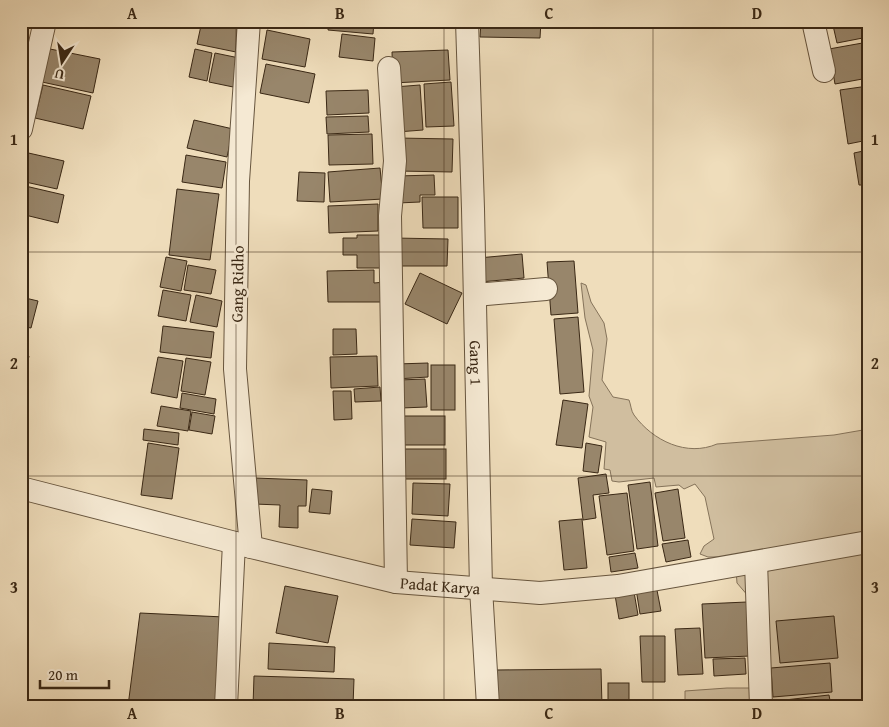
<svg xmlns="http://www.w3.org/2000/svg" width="889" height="727" font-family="'Gentium Book Plus',serif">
<rect width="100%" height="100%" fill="#efddbb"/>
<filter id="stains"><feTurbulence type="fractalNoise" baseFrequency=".004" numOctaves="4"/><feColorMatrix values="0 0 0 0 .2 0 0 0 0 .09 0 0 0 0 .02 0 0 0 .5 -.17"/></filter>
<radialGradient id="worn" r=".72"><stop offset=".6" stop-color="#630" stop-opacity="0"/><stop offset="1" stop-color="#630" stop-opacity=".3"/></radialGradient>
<path fill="#d0be9f" stroke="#85735a" d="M581,283L586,285L591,302L604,323L607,339L602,380L613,397L629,400C631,405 631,411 634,415C653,441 687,457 717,444L834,435L863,430L868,424V706H685V691L727,688H755L749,597L737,583L736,570L729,557H708L700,554L704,546L714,539L705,497L695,484L684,489L679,485L656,487L654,478L619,482L612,481L610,470L604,469L606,442L589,437L593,407L589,396L593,350L585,318Z"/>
<g fill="#98866b" stroke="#3a2815">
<polygon points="94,21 110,21 109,25"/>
<polygon points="202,21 234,21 242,23 236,52 197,44"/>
<polygon points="329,21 374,21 373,34 328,30"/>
<polygon points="481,21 541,21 540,38 480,37"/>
<polygon points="832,21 868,21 868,37 837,43"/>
<polygon points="267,30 310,39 305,67 262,59"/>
<polygon points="342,34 375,38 373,61 339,57"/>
<polygon points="868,42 868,78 835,84 829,49"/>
<polygon points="50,49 100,59 93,93 42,82"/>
<polygon points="195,49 212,53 207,81 189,77"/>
<polygon points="448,50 450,80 393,83 392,52"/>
<polygon points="215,53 244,59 238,88 209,82"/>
<polygon points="266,64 315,74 309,103 260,93"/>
<polygon points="451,82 454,126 426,127 424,84"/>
<polygon points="43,85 91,96 83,129 35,118"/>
<polygon points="420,85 423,130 397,132 394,87"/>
<polygon points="868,86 868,140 848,144 840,90"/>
<polygon points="368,90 369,113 327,115 326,91"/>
<polygon points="368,116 369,132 327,134 326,117"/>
<polygon points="194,120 233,129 227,157 187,148"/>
<polygon points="372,134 373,164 329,165 328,135"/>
<polygon points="398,138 453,139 452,172 398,171"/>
<polygon points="868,150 868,185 859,185 854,153"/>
<polygon points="24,152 64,161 57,189 21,181 21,163"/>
<polygon points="186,155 226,162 222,188 182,182"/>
<polygon points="380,168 383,199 330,202 328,172"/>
<polygon points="299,172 325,173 324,202 297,201"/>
<polygon points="434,175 435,195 420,195 420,202 398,203 397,176"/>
<polygon points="21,185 64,195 58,223 21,214"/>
<polygon points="177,189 219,194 210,260 169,255"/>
<polygon points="422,197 458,197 458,228 423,228"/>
<polygon points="865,200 868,200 868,227"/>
<polygon points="378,204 378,231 329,233 328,206"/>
<polygon points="357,235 381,235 381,268 357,268 357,255 343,255 343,238 357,238"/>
<polygon points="394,238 448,239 447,266 394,266"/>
<polygon points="522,254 524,278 480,282 478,258"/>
<polygon points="166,257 187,261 181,291 160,287"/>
<polygon points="574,261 578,313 551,315 547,262"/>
<polygon points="188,265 216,270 211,294 184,290"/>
<polygon points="374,270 374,283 386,282 386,302 328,302 327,271"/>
<polygon points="420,273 462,293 447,324 405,304"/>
<polygon points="163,290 191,295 186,321 158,316"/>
<polygon points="196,295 222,301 217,327 190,322"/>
<polygon points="21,297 38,301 31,328 21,326"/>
<polygon points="578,317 584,392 560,394 554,319"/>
<polygon points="163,326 214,332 211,358 160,352"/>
<polygon points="333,329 356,329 357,354 333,355"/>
<polygon points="21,354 29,356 23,385 21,385"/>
<polygon points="377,356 378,386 331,388 330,357"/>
<polygon points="158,357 183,361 177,398 151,393"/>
<polygon points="186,358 211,362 205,395 181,391"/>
<polygon points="428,363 428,377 396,379 396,364"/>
<rect x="431" y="365" width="24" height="45"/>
<polygon points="425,379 427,407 401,408 399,380"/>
<polygon points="380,387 381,401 355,402 354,389"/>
<polygon points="333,391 351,391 352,419 334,420"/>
<polygon points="182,393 216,399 214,414 180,408"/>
<polygon points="563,400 588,404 582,448 556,445"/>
<polygon points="161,406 191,411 188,431 157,426"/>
<polygon points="192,412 215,416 212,434 189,430"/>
<rect x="401" y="416" width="44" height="29"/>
<polygon points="144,429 179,433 178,445 143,440"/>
<polygon points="148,443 179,448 172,499 141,495"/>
<polygon points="586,443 602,446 598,473 583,471"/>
<rect x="400" y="449" width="46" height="30"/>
<polygon points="606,474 609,493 593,495 596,518 583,520 578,478"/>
<polygon points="255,478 307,480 306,506 298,506 298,528 279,527 280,505 254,504"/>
<polygon points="650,482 658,546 637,549 628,485"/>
<polygon points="413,483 450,484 448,516 412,514"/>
<polygon points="312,489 332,491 330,514 309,512"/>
<polygon points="678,489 685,538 663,541 655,493"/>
<polygon points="627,493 634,551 607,555 599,496"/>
<polygon points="412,519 456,522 454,548 410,545"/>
<polygon points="582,519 587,568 564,570 559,521"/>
<polygon points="688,540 691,557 666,562 662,544"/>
<polygon points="635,553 638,568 611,572 609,557"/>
<polygon points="656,585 661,611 640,614 636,589"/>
<polygon points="285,586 338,596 328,643 276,633"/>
<polygon points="634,592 638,615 619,619 615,595"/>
<polygon points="747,602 750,656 705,658 702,604"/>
<polygon points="140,613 224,617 219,706 128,706"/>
<polygon points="834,616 838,658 780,663 776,621"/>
<polygon points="700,628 703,674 678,675 675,629"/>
<polygon points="640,636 665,636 665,682 642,682"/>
<polygon points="269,643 335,647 334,672 268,669"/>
<polygon points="745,658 746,674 714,676 713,659"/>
<polygon points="830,663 832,692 773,697 771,668"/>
<polygon points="601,669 602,706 497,706 496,670"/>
<polygon points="254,676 354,679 353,706 253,706"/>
<rect x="608" y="683" width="21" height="23"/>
<polygon points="829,695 831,706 768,706 767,702"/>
</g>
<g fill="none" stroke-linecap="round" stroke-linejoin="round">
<defs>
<g id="minor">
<polyline points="249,21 238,181 235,369 251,547"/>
<path id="s1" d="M467,21L473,209L481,588L488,706"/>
<polyline points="813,21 824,71"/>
<polyline points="389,68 395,161 390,216 396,582"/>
<polyline points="21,129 45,21"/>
<polyline points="475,295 546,289"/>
<path id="s2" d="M21,488L251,547L396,582L540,593L618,586L868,542"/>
<polyline points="756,562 761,706"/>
<polyline points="226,706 234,543"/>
</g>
</defs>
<use href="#minor" stroke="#67553e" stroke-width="24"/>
<use href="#minor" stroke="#f5e9d3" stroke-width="22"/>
</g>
<path fill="none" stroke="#3a2815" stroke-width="1" stroke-opacity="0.55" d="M236,21V706M444,21V706M653,21V706M21,252H868M21,476H868"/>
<g text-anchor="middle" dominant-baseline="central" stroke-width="5" stroke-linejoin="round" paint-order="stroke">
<g font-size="16" fill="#3a2815" stroke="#f5e9d3">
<text transform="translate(237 284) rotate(-89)">Gang Ridho</text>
<text stroke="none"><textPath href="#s1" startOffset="342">Gang 1</textPath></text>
<text stroke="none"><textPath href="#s2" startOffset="431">Padat Karya</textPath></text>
</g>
</g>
<rect width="889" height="727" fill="none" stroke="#efddbb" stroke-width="55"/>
<g transform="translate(62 62) rotate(192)" stroke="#f5e9d3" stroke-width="4" paint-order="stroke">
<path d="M0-4L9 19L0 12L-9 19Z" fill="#3a2815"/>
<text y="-8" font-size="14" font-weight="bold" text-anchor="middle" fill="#3a2815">U</text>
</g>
<path d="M40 680v8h69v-8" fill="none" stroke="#3a2815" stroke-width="2.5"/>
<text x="48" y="680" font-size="15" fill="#3a2815" stroke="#f5e9d3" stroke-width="4" paint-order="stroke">20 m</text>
<rect x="28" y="28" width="834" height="672" fill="none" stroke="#3a2815" stroke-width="2"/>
<g font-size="16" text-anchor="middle" font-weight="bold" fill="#3a2815">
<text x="132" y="19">A</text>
<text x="340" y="19">B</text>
<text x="549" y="19">C</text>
<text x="757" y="19">D</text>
<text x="14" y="145">1</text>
<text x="875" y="145">1</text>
<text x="14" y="369">2</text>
<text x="875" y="369">2</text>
<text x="14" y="593">3</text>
<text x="875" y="593">3</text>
<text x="132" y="719">A</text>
<text x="340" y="719">B</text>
<text x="549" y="719">C</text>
<text x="757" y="719">D</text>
</g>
<rect width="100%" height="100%" filter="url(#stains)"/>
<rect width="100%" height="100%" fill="url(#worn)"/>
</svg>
